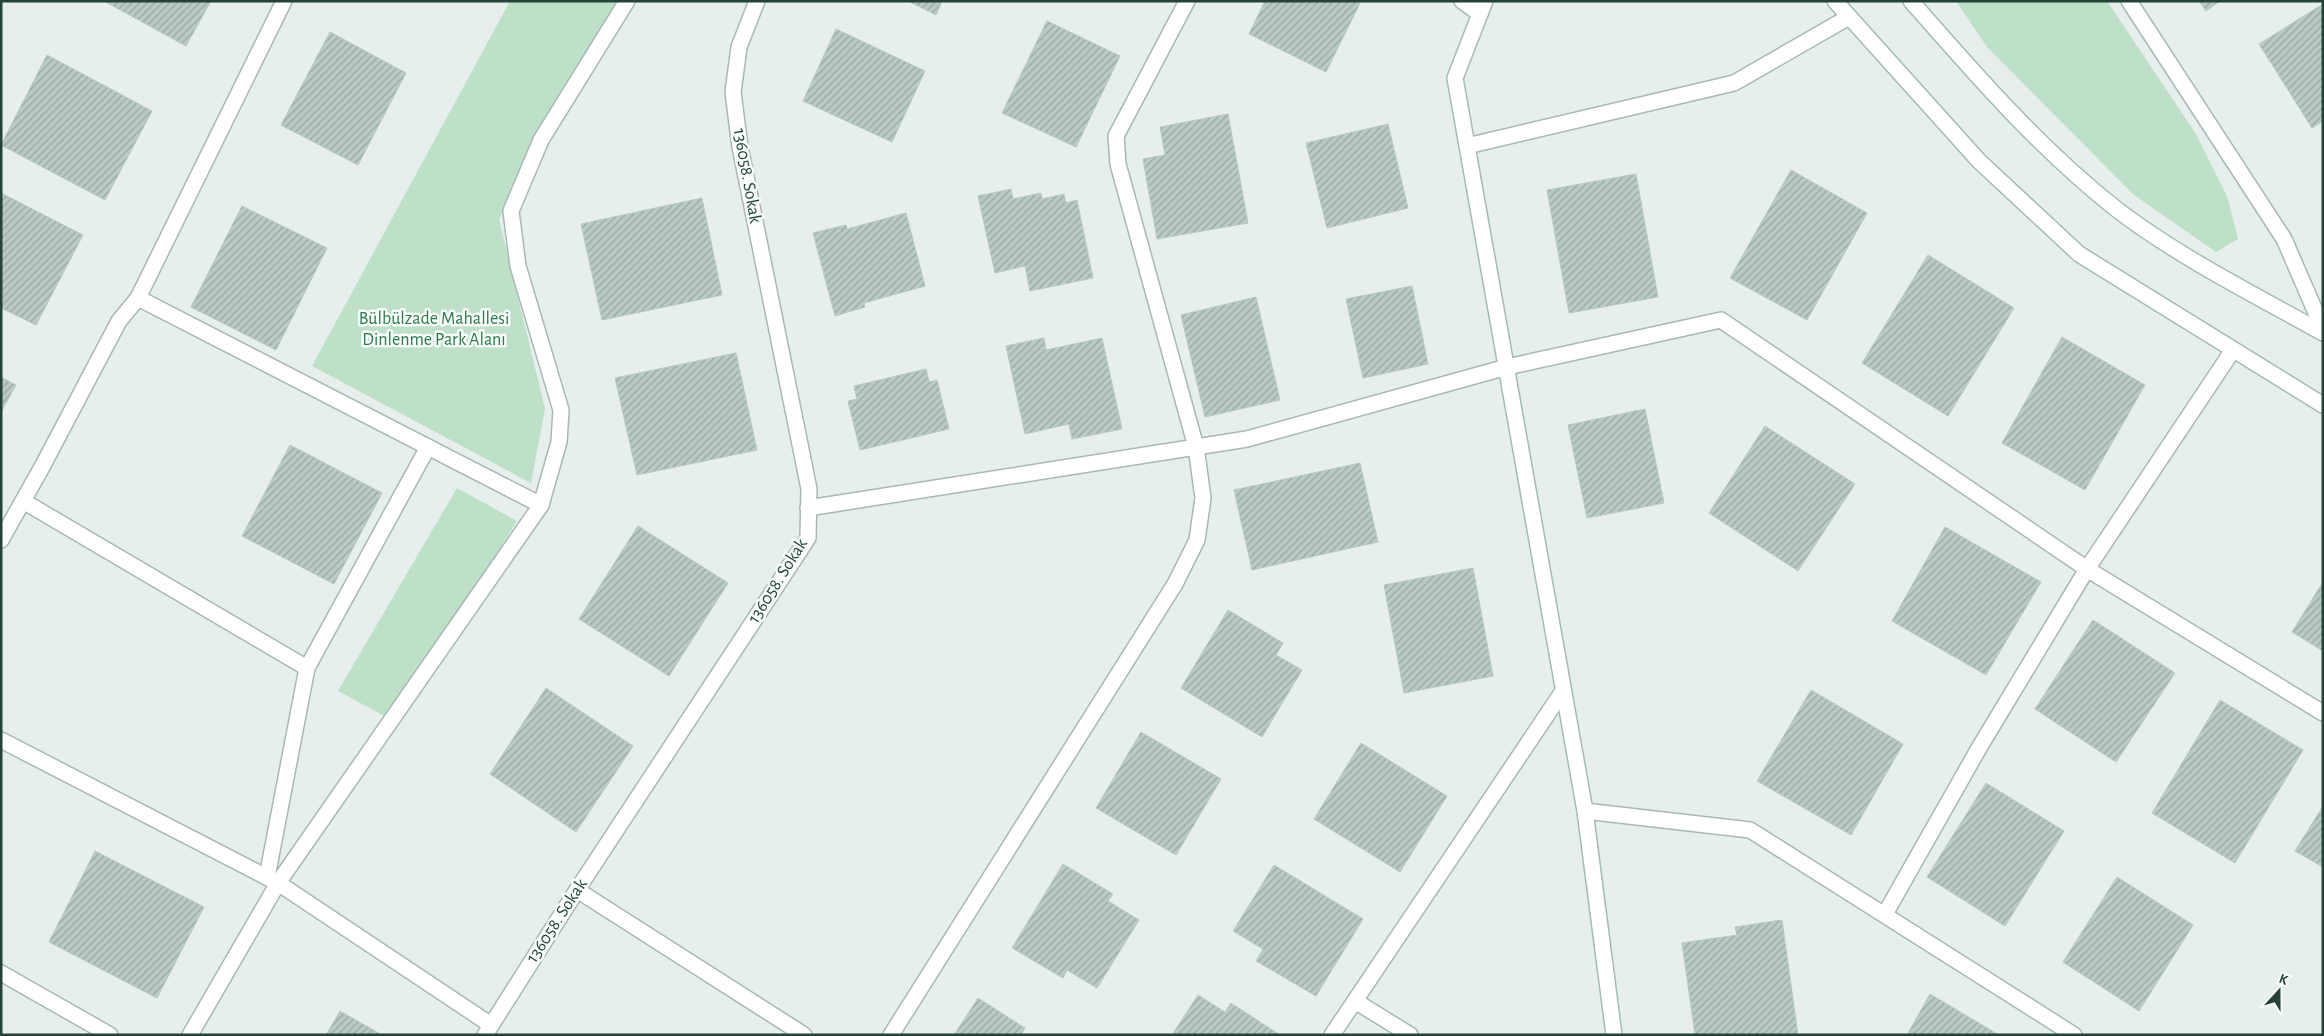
<svg xmlns="http://www.w3.org/2000/svg" width="2324" height="1036" font-family="'Alegreya Sans',sans-serif">
<defs>
<pattern id="building-hatch" width="6" height="6" patternUnits="userSpaceOnUse" patternTransform="scale(1.25)"><rect width="6" height="6" fill="#bbcac4"/><path d="M-1 1l2-2M0 6l6-6M5 7l2-2" fill="none" stroke="#98a6a0"/></pattern>
</defs>
<rect width="100%" height="100%" fill="#e6efeb"/>
<g fill="#bfe0c8">
<polygon points="510,1 617,1 499,219 545,409 531,483 312,366"/>
<polygon points="1956,1 2107,1 2196,134 2227,196 2238,239 2216,252 2134,195 1987,47"/>
<polygon points="457,488 517,521 392,720 338,691"/>
</g>
<g fill="url(#building-hatch)" stroke="#b8c9c2">
<polygon points="104,1 211,1 186,46"/>
<polygon points="908,1 942,1 936,15"/>
<polygon points="1265,1 1361,1 1326,72 1249,34"/>
<polygon points="2199,1 2220,1 2206,11"/>
<polygon points="2323,4 2323,121 2312,128 2259,44"/>
<polygon points="1047,21 1120,56 1076,147 1002,113"/>
<polygon points="836,29 925,71 892,142 803,101"/>
<polygon points="330,32 406,73 358,165 281,125"/>
<polygon points="47,55 152,111 105,200 1,145"/>
<polygon points="1228,114 1248,223 1157,239 1143,159 1165,155 1160,127"/>
<polygon points="1388,124 1408,208 1327,228 1306,143"/>
<polygon points="1791,170 1867,213 1807,320 1730,278"/>
<polygon points="1636,174 1658,297 1569,313 1547,190"/>
<polygon points="1011,189 1013,199 1041,193 1042,199 1064,194 1066,203 1077,200 1093,278 1030,291 1025,266 995,273 978,196"/>
<polygon points="1,193 83,235 36,325 1,308"/>
<polygon points="702,198 722,295 602,320 581,224"/>
<polygon points="242,206 327,248 276,350 191,307"/>
<polygon points="906,213 925,286 864,303 865,307 835,316 813,233 846,225 847,229"/>
<polygon points="1928,255 2014,308 1948,416 1862,363"/>
<polygon points="1412,286 1428,364 1363,378 1346,299"/>
<polygon points="1256,297 1280,400 1205,417 1181,315"/>
<polygon points="2062,337 2145,385 2085,490 2002,443"/>
<polygon points="1044,338 1046,350 1102,338 1122,429 1072,439 1069,424 1025,434 1006,346"/>
<polygon points="736,353 757,450 637,475 615,378"/>
<polygon points="926,369 929,382 937,380 949,429 860,450 848,401 857,399 854,386"/>
<polygon points="1,377 16,385 1,412"/>
<polygon points="1645,409 1664,503 1587,518 1568,425"/>
<polygon points="1765,426 1855,484 1798,571 1709,513"/>
<polygon points="290,445 382,493 334,584 242,536"/>
<polygon points="1360,463 1378,542 1252,570 1234,490"/>
<polygon points="638,526 728,583 669,676 579,619"/>
<polygon points="1945,527 2041,582 1986,675 1892,621"/>
<polygon points="1473,568 1493,676 1404,693 1384,585"/>
<polygon points="2323,582 2323,651 2292,632"/>
<polygon points="1228,610 1283,643 1276,655 1302,670 1262,737 1181,688"/>
<polygon points="2093,620 2175,673 2116,762 2035,709"/>
<polygon points="546,688 633,746 576,832 490,774"/>
<polygon points="1811,690 1903,744 1851,835 1757,781"/>
<polygon points="2220,700 2303,750 2235,863 2152,813"/>
<polygon points="1141,732 1221,779 1176,855 1096,808"/>
<polygon points="1361,743 1447,796 1400,872 1314,819"/>
<polygon points="1986,783 2064,831 2005,926 1927,877"/>
<polygon points="2323,806 2323,867 2295,851"/>
<polygon points="95,851 204,907 157,998 49,942"/>
<polygon points="1063,864 1113,894 1108,901 1139,920 1097,988 1067,970 1063,978 1012,948"/>
<polygon points="1274,865 1363,919 1316,996 1256,961 1263,949 1233,931"/>
<polygon points="2117,877 2193,925 2139,1011 2063,962"/>
<polygon points="1782,920 1798,1035 1695,1035 1682,943 1737,935 1735,927"/>
<polygon points="1930,994 1999,1035 1907,1035"/>
<polygon points="1198,995 1225,1012 1231,1003 1280,1035 1172,1035"/>
<polygon points="978,998 1025,1028 1022,1033 1025,1035 954,1035"/>
<polygon points="340,1011 382,1035 326,1035"/>
</g>
<g fill="none" stroke-linecap="round" stroke-linejoin="round">
<defs>
<g id="street">
<polyline points="1462,1 1480,14"/>
<polyline points="2129,1 2284,239 2323,329"/>
<polyline points="1467,146 1734,83 1849,17"/>
<polyline points="138,298 541,505"/>
<polyline points="23,501 307,668"/>
<polyline points="808,508 1247,439 1507,367 1721,320 2087,569 2323,713"/>
<polyline points="1,540 42,467 119,321 138,298 284,1"/>
<polyline points="1,740 278,883 491,1025"/>
<polyline points="1585,811 1750,830 2074,1035"/>
<polyline points="267,877 307,668 428,447"/>
<polyline points="577,890 804,1035"/>
<polyline points="1885,914 1979,748 2087,569 2233,350"/>
<polyline points="1,973 110,1035"/>
<polyline points="1355,1001 1410,1035"/>
<polyline points="190,1035 278,883 541,505 559,442 561,410 518,266 511,211 541,140 627,1"/>
<polyline points="485,1035 577,890 808,538 809,489 740,147 733,92 739,47 757,1"/>
<polyline points="891,1035 1175,584 1197,540 1203,498 1196,447 1118,164 1116,136 1187,1"/>
<polyline points="1332,1035 1563,691"/>
</g>
<g id="secondary">
<polyline points="1485,1 1455,78 1585,811 1614,1035"/>
<polyline points="1835,1 1979,161 2079,254 2323,405"/>
<path d="M1911,1C1975,74 2039,148 2115,208C2177,256 2255,295 2323,333"/>
</g>
</defs>
<use href="#street" stroke="#a8b8b2" stroke-width="18"/>
<use href="#secondary" stroke="#a4bbb3" stroke-width="18"/>
<use href="#street" stroke="#fff" stroke-width="15"/>
<use href="#secondary" stroke="#fff" stroke-width="15"/>
</g>
<g text-anchor="middle" dominant-baseline="central" stroke-width="5" stroke-linejoin="round" paint-order="stroke">
<g font-size="18" fill="#24423a" stroke="#f7fbf9">
<text transform="translate(747 176) rotate(80)">136058. Sokak</text>
<text transform="translate(778 581) rotate(-58)">136058. Sokak</text>
<text transform="translate(557 921) rotate(-57)">136058. Sokak</text>
</g>
<g font-size="18" fill="#2d7a4b" stroke="#f7fbf9">
<text x="434" y="319">Bülbülzade Mahallesi<tspan x="434" dy="21">Dinlenme Park Alanı</tspan></text>
</g>
</g>
<rect width="2324" height="1036" fill="none" stroke="#24423a" stroke-width="5"/>
<g transform="translate(2279 991) rotate(21)" stroke="#f7fbf9" stroke-width="4" paint-order="stroke">
<path d="M0-4L9 19L0 12L-9 19Z" fill="#24423a"/>
<text y="-8" font-size="14" font-weight="bold" text-anchor="middle" fill="#24423a">K</text>
</g>
</svg>
